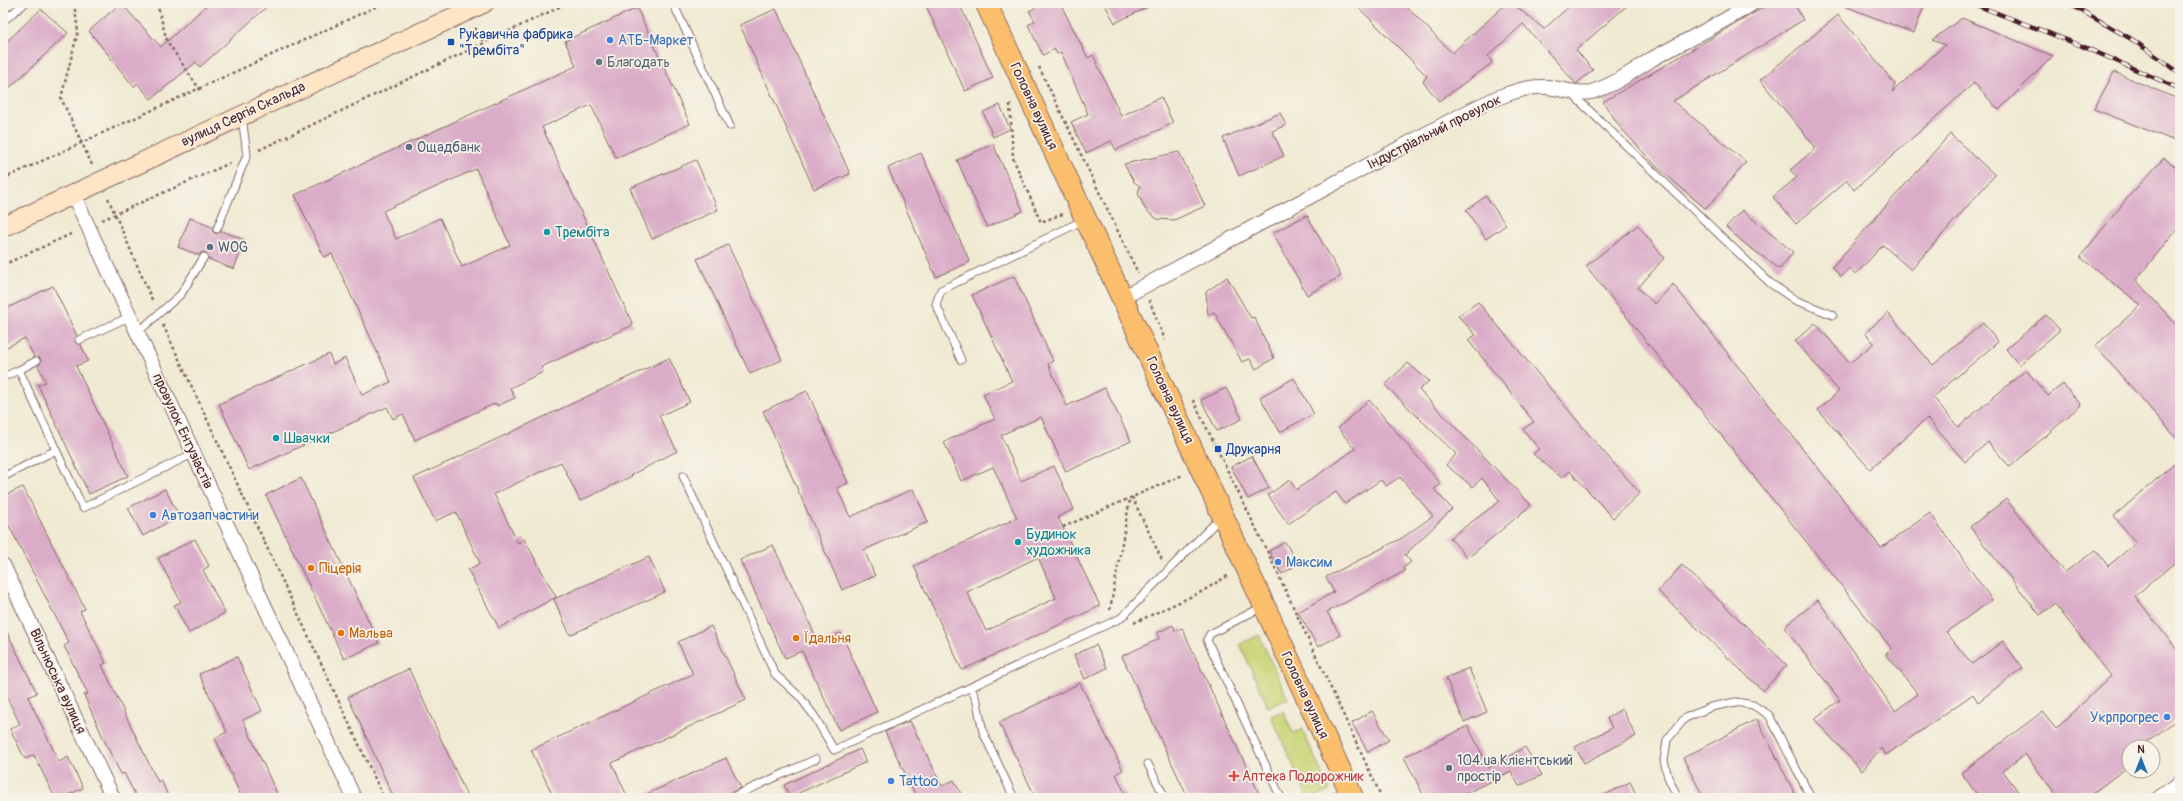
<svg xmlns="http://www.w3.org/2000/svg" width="2183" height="801" font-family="Pangolin,sans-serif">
<rect width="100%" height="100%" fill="#f7f3e8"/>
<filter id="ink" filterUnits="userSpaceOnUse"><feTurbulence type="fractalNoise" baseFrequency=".025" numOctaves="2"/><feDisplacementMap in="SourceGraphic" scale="8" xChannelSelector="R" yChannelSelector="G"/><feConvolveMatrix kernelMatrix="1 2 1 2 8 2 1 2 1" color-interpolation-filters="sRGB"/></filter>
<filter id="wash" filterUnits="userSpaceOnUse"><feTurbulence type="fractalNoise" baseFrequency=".012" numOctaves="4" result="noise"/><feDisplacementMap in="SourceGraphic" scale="16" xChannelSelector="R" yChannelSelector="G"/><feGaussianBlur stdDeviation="0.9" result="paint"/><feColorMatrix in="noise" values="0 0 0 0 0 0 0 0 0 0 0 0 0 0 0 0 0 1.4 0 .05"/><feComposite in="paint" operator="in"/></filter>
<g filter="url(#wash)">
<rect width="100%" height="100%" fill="#f0ead3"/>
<g fill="#c7d475" stroke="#887a50">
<polygon points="1259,635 1288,699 1268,707 1240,644"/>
<polygon points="1283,711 1293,733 1302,729 1330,791 1313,798 1308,798 1271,716"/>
</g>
<g id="blocks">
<g fill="#daacc7" fill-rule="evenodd">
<polygon points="121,3 161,47 209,3 271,3 200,67 196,62 151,99 137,83 134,87 89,31"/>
<polygon points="925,3 959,3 993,78 965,91"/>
<polygon points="1045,3 1060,3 1088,58 1093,55 1121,116 1161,97 1173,123 1116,150 1111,141 1086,153 1071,122 1088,114 1061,52 1057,54 1054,49 1043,55 1028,25 1035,21 1029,11"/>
<polygon points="1104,3 1156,3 1115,23"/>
<polygon points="1354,3 1403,3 1452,53 1507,3 1512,3 1544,29 1573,3 1630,3 1576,50 1593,70 1576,84 1523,24 1488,56 1492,63 1439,101 1423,82 1427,76"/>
<polygon points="1771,3 1794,3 1803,20 1673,101 1746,162 1706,209 1656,166 1620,127 1603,102"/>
<polygon points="1837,3 1925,3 1914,33"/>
<path d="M637,8L690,124L616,158L591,105L542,127L633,325L541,367L543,372L510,388L515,398L497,406L496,403L415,440L403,414L393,419L387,407L249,470L219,404L329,354L333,364L345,358L362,395L391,382L332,254L324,257L295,195L576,66L565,41ZM476,169L510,245L462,267L440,218L396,239L383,211Z"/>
<polygon points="41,9 68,33 3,94 3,45"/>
<polygon points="776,9 850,174 814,189 740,25"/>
<polygon points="1838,15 1895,84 1892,92 1945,45 1932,40 1962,18 2053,56 1999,110 1974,83 1854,190 1847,180 1796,224 1773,197 1797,177 1790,170 1816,148 1760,80"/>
<polygon points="2114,72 2180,100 2180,143 2094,109"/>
<polygon points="1000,105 1010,129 993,137 983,112"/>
<polygon points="1280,113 1286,125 1272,131 1284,156 1239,176 1223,138"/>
<polygon points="1950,134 1995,175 1911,270 1883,245 1856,274 1849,268 1841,277 1832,267"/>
<polygon points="993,144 1023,211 987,227 957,160"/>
<polygon points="1179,152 1205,206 1174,220 1157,219 1145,209 1138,193 1140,186 1134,182 1124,164"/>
<polygon points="921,153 970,262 936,277 888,168"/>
<polygon points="2164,158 2180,170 2180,225 2136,280 2180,329 2180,442 2095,346 2141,305 2080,257 2130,195"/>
<polygon points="696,160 718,210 652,239 630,188"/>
<polygon points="1486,196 1506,225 1486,239 1466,210"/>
<polygon points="1742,210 1793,252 1780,269 1744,243 1726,227"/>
<polygon points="1307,215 1341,276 1307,295 1273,233"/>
<polygon points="190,218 212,227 213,232 216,234 222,231 245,240 234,269 208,259 206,253 202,252 199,255 178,247"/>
<polygon points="1638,225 1664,258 1638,288 1655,304 1673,284 1881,548 1930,513 1992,600 1946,632 1972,664 2003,641 2022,668 1978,702 1973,694 1886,755 1881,748 1862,771 1814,719 1840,700 1784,627 1818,600 1895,711 1918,694 1886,654 1892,649 1586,266"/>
<polygon points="728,245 782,360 750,374 697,259"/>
<path d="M1014,276L1053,361L1048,364L1067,406L1105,388L1131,441L1066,472L1041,417L1001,435L1021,481L1054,466L1074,509L1058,517L1100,606L962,670L914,566L1017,518L993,467L961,481L944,442L995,419L983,394L1012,381L972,295ZM1038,557L1056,598L986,631L967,592Z"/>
<polygon points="1227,277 1251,318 1254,317 1274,358 1256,369 1250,359 1242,362 1214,312 1208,315 1206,292"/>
<polygon points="53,286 77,336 75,342 81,345 88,361 76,366 128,476 89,494 38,385 46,382 38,366 41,362 40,358 34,357 25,338 3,349 3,310"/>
<polygon points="1478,302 1596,443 1640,493 1613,518 1570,471 1562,478 1533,454 1539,449 1523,429 1534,422 1468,340 1476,335 1458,316"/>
<polygon points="1888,313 1933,365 1983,323 1998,342 1933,397 1958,427 2026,370 2048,396 2063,384 2081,405 2010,467 1988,442 1965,462 1927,418 1870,469 1818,410 1839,391 1795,341 1815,323 1850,363 1874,343 1865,333"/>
<polygon points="2046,315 2060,330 2019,365 2006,349"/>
<polygon points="669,358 690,402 659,416 677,451 631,475 632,476 580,501 561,462 494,494 518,543 524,539 556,597 499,628 468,570 480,563 456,512 435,521 414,478"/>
<polygon points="1408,363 1429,381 1419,390 1531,505 1468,558 1450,538 1500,501 1482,478 1473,487 1446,465 1456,454 1385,385"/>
<polygon points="1294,378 1314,414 1280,432 1260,397"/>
<polygon points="1226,388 1242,419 1217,431 1201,400"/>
<polygon points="807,391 848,483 837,488 850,517 913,489 928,522 864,550 875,576 842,590 763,411"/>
<polygon points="1369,400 1441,484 1434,489 1452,509 1405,555 1411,562 1403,568 1405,571 1327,612 1340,635 1318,647 1298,612 1334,592 1326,577 1402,538 1433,516 1400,477 1386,486 1381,480 1345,504 1336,492 1288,524 1268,495 1290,480 1296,490 1355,449 1338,428"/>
<polygon points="1252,456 1269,488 1248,499 1231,467"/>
<polygon points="2180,459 2180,558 2135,596 2180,654 2180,717 2141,747 2129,747 2129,766 2086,798 2059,798 2025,754 2003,771 2023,798 1980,798 1961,773 2042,712 2056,729 2111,676 2055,604 2040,615 1970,527 2006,499 2065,572 2096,550 2108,566 2136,543 2114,516"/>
<polygon points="301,478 379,643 344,659 266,495"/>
<polygon points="23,487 85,609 80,611 106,663 102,665 125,714 158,782 161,780 169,798 137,798 124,773 121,774 106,744 84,695 88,694 64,646 69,643 3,514 3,496"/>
<polygon points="165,489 179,516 143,536 128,508"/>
<polygon points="195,539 209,566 203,570 225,613 189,633 174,605 181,602 158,558"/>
<polygon points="1285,542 1298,564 1282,574 1269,551"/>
<polygon points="773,545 819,643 841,633 877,712 839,730 802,651 785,658 740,560"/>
<polygon points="649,557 665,592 570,635 554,599"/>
<polygon points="1682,565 1787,665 1763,691 1658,591"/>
<polygon points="3,624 37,693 28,697 59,762 68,757 83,788 62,798 55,798 34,755 25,759 10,729 20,724 3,689"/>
<polygon points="1173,625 1175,631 1182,628 1261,798 1188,798 1122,656 1159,639 1157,633"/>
<polygon points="711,626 746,700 612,763 628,798 554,798 531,750 693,674 678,642"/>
<polygon points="1096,645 1107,668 1085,679 1074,655"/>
<polygon points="237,657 262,711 243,720 279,798 242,798 215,738 227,732 199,674"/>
<polygon points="1469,668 1487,712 1464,722 1446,678"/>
<polygon points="409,669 468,798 394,798 348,697"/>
<polygon points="1080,683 1123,770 1116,774 1127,798 1036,798 999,723"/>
<polygon points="1622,709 1636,736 1584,763 1575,747 1612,728 1607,718"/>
<polygon points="1372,711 1389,740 1368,752 1352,723"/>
<polygon points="1757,719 1797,798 1704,798 1683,758"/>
<polygon points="910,721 942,786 954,780 963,798 917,798 885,732"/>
<polygon points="1468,726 1489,768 1525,747 1542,775 1519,786 1511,771 1457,798 1425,798 1404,757"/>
<polygon points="860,749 866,762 790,797 784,785"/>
<polygon points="726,758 741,788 728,794 725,798 638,798"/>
<polygon points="1630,782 1638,798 1599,798"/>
</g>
</g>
</g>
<g filter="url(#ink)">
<use href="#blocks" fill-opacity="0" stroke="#846666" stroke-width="1"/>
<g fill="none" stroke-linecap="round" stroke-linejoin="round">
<defs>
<g id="service">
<polyline points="673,3 730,126"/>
<polyline points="3,21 25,3"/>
<polyline points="1571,93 1770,283 1795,300 1833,315"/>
<polyline points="217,229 247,155 242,117"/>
<polyline points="138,332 181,294 204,257"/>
<polyline points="79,340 131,316"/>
<polyline points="961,360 936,304 941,290 1084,220"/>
<polyline points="19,370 36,361"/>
<polyline points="3,377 19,370 83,508 194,453"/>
<polyline points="683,476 775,674 800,697 815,717 834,750 1121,618 1221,517"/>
<polyline points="3,477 56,450"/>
<polyline points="1262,607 1210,634 1207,640 1281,798"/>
<polyline points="971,688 977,702 983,732 1014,798"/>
<polyline points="1148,764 1165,798"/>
<polyline points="730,798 816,759"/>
<polyline points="1331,798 1347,790"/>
<polyline points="1678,798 1668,777 1664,761 1667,740 1685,718 1711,707 1736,702 1753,705 1769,715 1811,798"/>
</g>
<g id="minor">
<polyline points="73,194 354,798"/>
<path d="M1122,298L1452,120C1478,107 1516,85 1546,87C1560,88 1576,95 1591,92C1613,86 1633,71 1652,59C1686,40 1721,24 1753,3"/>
<polyline points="3,565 113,798"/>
<polyline points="2159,798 2180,783"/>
</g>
<polyline id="secondary" points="3,227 484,3"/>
<polyline id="primary" points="986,3 1353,798"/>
</defs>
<use href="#service" stroke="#846666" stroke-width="9"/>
<use href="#minor" stroke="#846666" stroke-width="16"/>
<use href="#secondary" stroke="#846666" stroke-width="21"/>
<use href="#primary" stroke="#846666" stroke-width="23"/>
<g stroke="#846666" stroke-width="2.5" stroke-dasharray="3 3" stroke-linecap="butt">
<polyline points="74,3 78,31 61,98 93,167"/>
<polyline points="157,3 167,41 200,90"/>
<polyline points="475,28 484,43"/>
<polyline points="1039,67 1138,273"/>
<polyline points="1010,104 1013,158 1041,222 1063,214"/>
<polyline points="259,150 568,3"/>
<polyline points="3,179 384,3"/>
<polyline points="108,198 153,302"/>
<polyline points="102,220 230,163"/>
<polyline points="3,265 73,233"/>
<polyline points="1149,300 1165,340"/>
<polyline points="163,325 384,798"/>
<polyline points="1193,400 1270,557 1382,798"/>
<polyline points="1132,497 1162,560"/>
<polyline points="1063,527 1183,475"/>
<polyline points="1110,610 1130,499"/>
<polyline points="1134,623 1201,592 1229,575"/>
</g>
<use href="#service" stroke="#fff" stroke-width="7"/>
<use href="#minor" stroke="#fff" stroke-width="14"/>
<use href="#secondary" stroke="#fde5c5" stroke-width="19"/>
<use href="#primary" stroke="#fabe6d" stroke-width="21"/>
<defs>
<g id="rail">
<polyline points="1971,3 2082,46 2180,89"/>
<polyline points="2068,3 2133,40 2180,73"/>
</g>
</defs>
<use href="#rail" stroke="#4a1f2b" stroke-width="4.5"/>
<use href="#rail" stroke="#f7f3e8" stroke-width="3" stroke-dasharray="9" stroke-linecap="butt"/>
</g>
</g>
<g fill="#3f7fe0" stroke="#f7f3e8" stroke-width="1.5">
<circle cx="610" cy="40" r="4"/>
<circle cx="153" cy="515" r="4"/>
<circle cx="1278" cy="562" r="4"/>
<circle cx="2167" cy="717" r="4"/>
<circle cx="891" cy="781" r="4"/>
</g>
<g fill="#1a4fb4" stroke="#f7f3e8" stroke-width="1.5">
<rect x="447" y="38" width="8" height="8" rx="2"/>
<rect x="1214" y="445" width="8" height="8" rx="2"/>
</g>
<circle fill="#6b7280" stroke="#f7f3e8" stroke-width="1.5" cx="599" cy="62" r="4"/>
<g fill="#5c6f8a" stroke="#f7f3e8" stroke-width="1.5">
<circle cx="409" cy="147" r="4"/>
<circle cx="210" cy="247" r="4"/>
<circle cx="1449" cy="768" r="4"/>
</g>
<g fill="#0f9aa8" stroke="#f7f3e8" stroke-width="1.5">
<circle cx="547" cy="232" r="4"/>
<circle cx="276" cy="438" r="4"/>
<circle cx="1018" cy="542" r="4"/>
</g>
<g fill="#e8710a" stroke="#f7f3e8" stroke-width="1.5">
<circle cx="311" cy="568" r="4"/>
<circle cx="341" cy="633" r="4"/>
<circle cx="796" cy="638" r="4"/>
</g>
<path fill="#e0444e" stroke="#f7f3e8" stroke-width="1.5" d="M1232 770h4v4h4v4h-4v4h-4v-4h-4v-4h4z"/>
<g text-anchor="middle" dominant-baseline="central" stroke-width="3.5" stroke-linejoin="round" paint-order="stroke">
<g font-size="14" fill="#164399" stroke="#f7f3e8" text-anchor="start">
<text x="459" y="34">Рукавична фабрика<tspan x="459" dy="16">"Трембіта"</tspan></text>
<text x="1226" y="449">Друкарня</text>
</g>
<g font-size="14" fill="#366cbe" stroke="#f7f3e8" text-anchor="start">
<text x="618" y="40">АТБ-Маркет</text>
<text x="161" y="515">Автозапчастини</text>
<text x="1286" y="562">Максим</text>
<text x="2159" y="717" text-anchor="end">Укрпрогрес</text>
<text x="899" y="781">Tattoo</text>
</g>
<g font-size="14" fill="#5b616d" stroke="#f7f3e8" text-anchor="start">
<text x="607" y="62">Благодать</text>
</g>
<g font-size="14" fill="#4a1f2b" stroke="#f7f3e8">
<text transform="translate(1034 106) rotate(65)">Головна вулиця</text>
<text transform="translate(243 114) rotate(-25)">вулиця Сергія Скальда</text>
<text transform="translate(1434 132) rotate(-27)">Індустріальний провулок</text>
<text transform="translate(1170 400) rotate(65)">Головна вулиця</text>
<text transform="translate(183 431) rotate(65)">провулок Ентузіастів</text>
<text transform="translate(58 681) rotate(65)">Вільнюська вулиця</text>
<text transform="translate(1305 695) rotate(65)">Головна вулиця</text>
</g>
<g font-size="14" fill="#4e5e75" stroke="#f7f3e8" text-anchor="start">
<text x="417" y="147">Ощадбанк</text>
<text x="218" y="247">WOG</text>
<text x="1457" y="760">104.ua Клієнтський<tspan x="1457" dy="16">простір</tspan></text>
</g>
<g font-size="14" fill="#0d838f" stroke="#f7f3e8" text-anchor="start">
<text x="555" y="232">Трембіта</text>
<text x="284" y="438">Швачки</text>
<text x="1026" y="534">Будинок<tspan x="1026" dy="16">художника</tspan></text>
</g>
<g font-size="14" fill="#c56008" stroke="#f7f3e8" text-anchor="start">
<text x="319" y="568">Піцерія</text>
<text x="349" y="633">Мальва</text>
<text x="804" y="638">Їдальня</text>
</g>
<g font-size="14" fill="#be3a42" stroke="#f7f3e8" text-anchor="start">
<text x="1242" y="776">Аптека Подорожник</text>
</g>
</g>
<rect width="2183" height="801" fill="none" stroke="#f7f3e8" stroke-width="16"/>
<g transform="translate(2141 759)"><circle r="19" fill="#f7f3e8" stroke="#b29e9c"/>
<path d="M0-3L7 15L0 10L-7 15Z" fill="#1f6fb2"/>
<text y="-6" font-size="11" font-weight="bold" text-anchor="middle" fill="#4a1f2b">N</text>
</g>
</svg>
